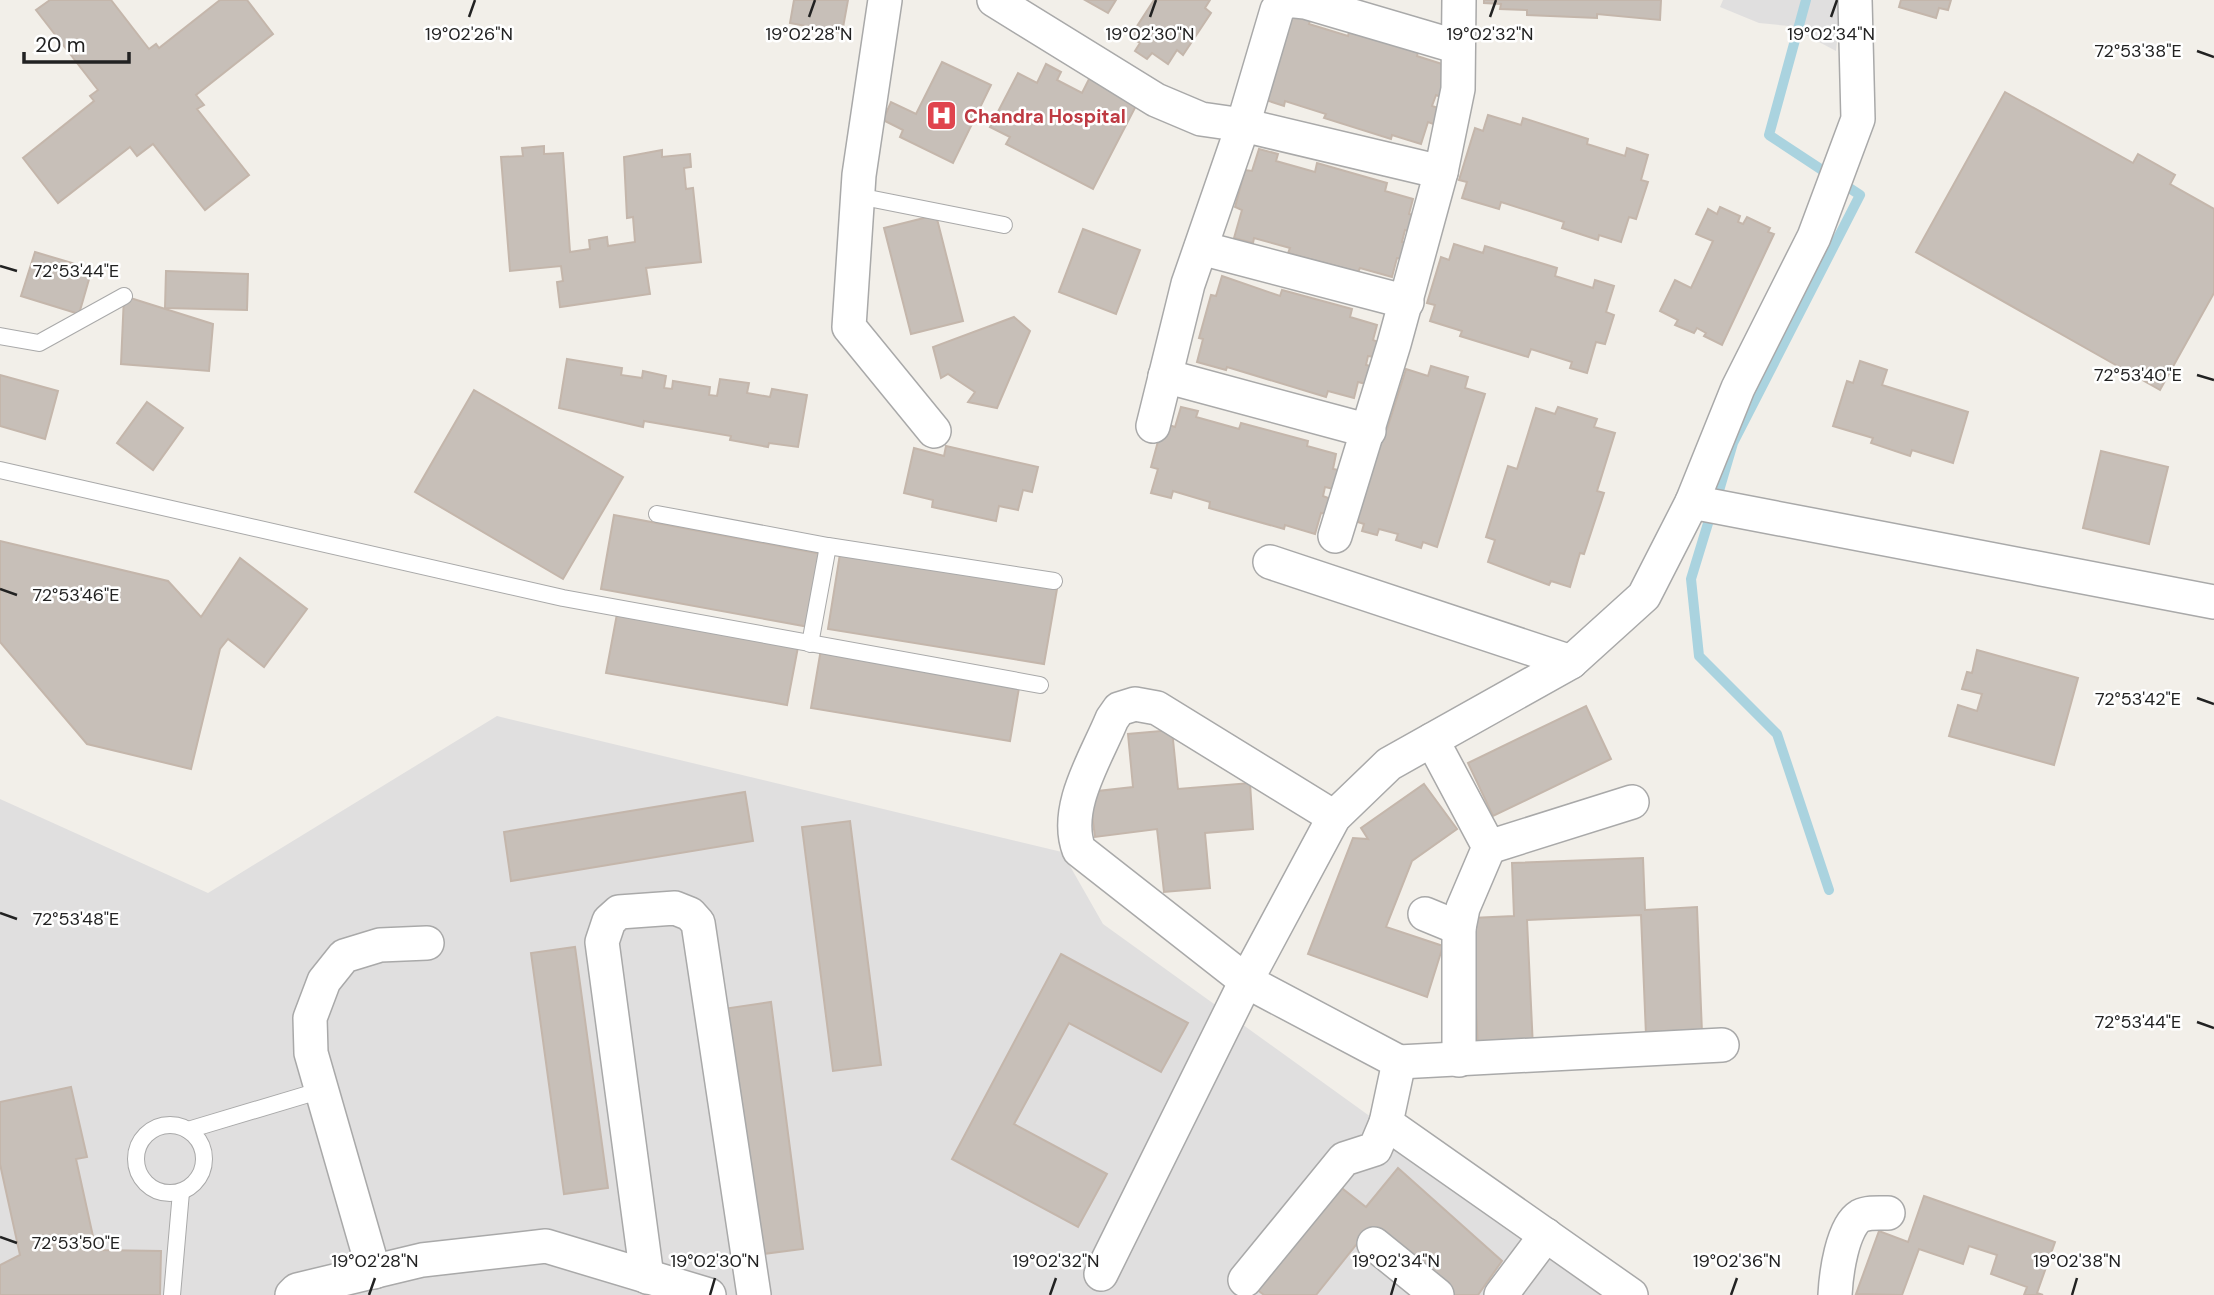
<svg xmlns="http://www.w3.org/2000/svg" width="2214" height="1295" font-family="'DM Sans',sans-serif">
<rect width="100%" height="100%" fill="#f2efe9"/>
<g fill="#e0dfdf">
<polygon points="1723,0 1841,0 1836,51 1789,26 1759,23 1720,7"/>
<polygon points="497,716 1062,852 1103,924 1618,1295 0,1295 0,799 208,893"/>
</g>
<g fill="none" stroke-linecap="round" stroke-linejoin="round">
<g stroke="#aad3df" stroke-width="10">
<polyline points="1718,494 1733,443 1860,195 1769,135 1806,0"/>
<polyline points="1709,520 1691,579 1699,656 1777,734 1829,890"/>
</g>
</g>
<g fill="#c7bfb8" stroke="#c4b6ab" stroke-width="2">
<polygon points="50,0 111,0 149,49 156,44 159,48 220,0 247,0 273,34 196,95 204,105 197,109 249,175 205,210 153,144 137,156 130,147 58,203 23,158 94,101 90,96 98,90 36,10"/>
<polygon points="794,0 848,0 842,33 790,23"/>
<polygon points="1085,0 1116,0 1108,13"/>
<polygon points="1154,0 1210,0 1205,8 1211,13 1183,55 1177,50 1168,64 1152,53 1147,59 1135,51 1140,43 1130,37"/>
<polygon points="1484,0 1661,0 1660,20 1597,14 1597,18 1527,15 1527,10 1500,9 1501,4 1484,3"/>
<polygon points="1901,0 1951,0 1948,10 1939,8 1936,18 1899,7"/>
<polygon points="1291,10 1311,17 1309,24 1348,36 1350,28 1419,49 1417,56 1445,65 1441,79 1448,81 1443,98 1436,95 1432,106 1441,109 1436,125 1428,122 1421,144 1392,135 1391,139 1324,118 1326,114 1285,101 1284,106 1263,99"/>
<polygon points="942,62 991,85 953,163 900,137 903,130 883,120 891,102 916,114"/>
<polygon points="1046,64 1061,72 1057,80 1082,93 1090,77 1138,102 1093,189 1006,144 1010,137 990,127 1018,73 1037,83"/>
<polygon points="2005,92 2133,163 2138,154 2175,175 2170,184 2214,209 2214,293 2160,390 1916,252"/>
<polygon points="1488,115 1521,125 1523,118 1588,139 1587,144 1625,156 1627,148 1648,155 1641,180 1648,182 1636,219 1629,217 1621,242 1599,235 1598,240 1562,228 1564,222 1501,202 1499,209 1462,198 1467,182 1459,180 1475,128 1483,131"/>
<polygon points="544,146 544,154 563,153 570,252 590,249 589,240 607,237 608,246 635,242 633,217 627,218 624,157 662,150 662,157 690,154 691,167 684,168 686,189 693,188 701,262 646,268 650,294 560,307 557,282 563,281 561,266 510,271 501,157 523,156 522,148"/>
<polygon points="1259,149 1278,154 1276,161 1315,172 1317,163 1387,183 1385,191 1413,199 1409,214 1415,215 1410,231 1405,230 1402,242 1409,243 1404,259 1397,258 1392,277 1360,268 1358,272 1288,253 1290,248 1254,238 1253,243 1234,238 1242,210 1235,207 1245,170 1252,171"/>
<polygon points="1720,207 1740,216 1738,222 1743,224 1747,217 1770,228 1768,232 1774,234 1722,345 1704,336 1706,333 1697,328 1694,333 1675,325 1678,320 1660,311 1675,280 1691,288 1713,241 1696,234 1708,209 1717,214"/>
<polygon points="936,215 963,321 911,334 884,228"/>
<polygon points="1083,229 1140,250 1116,314 1059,292"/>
<polygon points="1454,244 1483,253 1485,246 1557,268 1555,276 1593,288 1595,280 1614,286 1606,312 1614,315 1605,344 1596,342 1587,373 1570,368 1572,362 1531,349 1528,357 1460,336 1462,331 1430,321 1435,305 1427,303 1441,257 1449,260"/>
<polygon points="35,252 92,269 79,314 21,296"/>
<polygon points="166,271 248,274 247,310 165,308"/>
<polygon points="1222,276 1280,296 1282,290 1352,309 1350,317 1377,325 1373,340 1378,342 1374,357 1368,356 1366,365 1371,366 1366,384 1358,382 1354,398 1328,391 1326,397 1227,367 1226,370 1197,362 1203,339 1199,338 1211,295 1216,296"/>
<polygon points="124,296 213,324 209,371 121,364"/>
<polygon points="1014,317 1030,331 997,408 968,402 975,392 948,374 941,378 933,347"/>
<polygon points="567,359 622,368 621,375 642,378 643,371 666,376 664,388 672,389 673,381 710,387 709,395 717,396 720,379 749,383 747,393 770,397 772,389 807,395 798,447 769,443 768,447 730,440 731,436 644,421 643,427 559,408"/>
<polygon points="1860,361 1887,370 1882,385 1968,412 1953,463 1912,450 1910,456 1871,443 1873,438 1833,426 1847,381 1853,383"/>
<polygon points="1431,366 1468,377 1465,388 1485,394 1437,547 1423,542 1421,548 1396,540 1398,534 1379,529 1377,535 1362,531 1364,524 1355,521 1379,426 1387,429 1406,369 1428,376"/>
<polygon points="0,375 58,391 45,439 0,426"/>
<polygon points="474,390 623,477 563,579 415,492"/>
<polygon points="147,402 183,428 153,470 117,443"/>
<polygon points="1181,407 1198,411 1196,417 1239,429 1241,423 1308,441 1307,446 1336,454 1333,469 1339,470 1334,489 1325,487 1323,496 1331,499 1327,514 1321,513 1315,534 1285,525 1284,529 1209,508 1210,502 1173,491 1171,498 1151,493 1158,469 1151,467 1163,423 1175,427"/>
<polygon points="1558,407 1597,419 1594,427 1615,433 1597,491 1604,493 1584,554 1580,553 1570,587 1551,581 1549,585 1488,562 1495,540 1486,537 1508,466 1517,469 1536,408 1555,414"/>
<polygon points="946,446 1038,467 1032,492 1023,490 1018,510 999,506 996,521 932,507 933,500 904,493 914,448 944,456"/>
<polygon points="2101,451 2168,467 2149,544 2083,528"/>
<polygon points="614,515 822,554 809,627 601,589"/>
<polygon points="0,541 168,581 201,617 240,558 307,609 264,667 228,639 220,649 191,769 87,744 0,642"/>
<polygon points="840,554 1057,589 1044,664 828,629"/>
<polygon points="617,614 798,647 787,705 606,673"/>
<polygon points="821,649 1020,682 1010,741 811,708"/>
<polygon points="1977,650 2078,678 2054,765 1949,736 1958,705 1977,711 1982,694 1962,689 1967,672 1972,673"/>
<polygon points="1586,706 1611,759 1493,816 1468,763"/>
<polygon points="1172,730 1178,789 1250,783 1253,829 1205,833 1210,888 1164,892 1157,829 1095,837 1089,792 1133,787 1128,734"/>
<polygon points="1424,784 1457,829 1412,861 1386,927 1443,946 1427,997 1308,954 1353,838 1368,839 1361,828"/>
<polygon points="745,792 753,841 511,881 504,832"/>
<polygon points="850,821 881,1065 833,1071 802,827"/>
<polygon points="1643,858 1645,910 1697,907 1702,1033 1646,1035 1641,915 1527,920 1533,1048 1478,1050 1472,918 1514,916 1512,863"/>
<polygon points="575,947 608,1188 564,1194 531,953"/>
<polygon points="1061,954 1188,1023 1161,1072 1069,1023 1014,1124 1107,1174 1078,1227 952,1159"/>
<polygon points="771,1002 803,1249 755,1255 723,1009"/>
<polygon points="71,1087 87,1157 76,1159 96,1250 161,1251 160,1295 0,1295 0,1265 20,1255 0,1164 0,1102"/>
<polygon points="1398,1168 1502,1261 1478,1295 1446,1295 1368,1230 1316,1295 1264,1295 1251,1285 1334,1182 1366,1207"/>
<polygon points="1924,1196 2055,1242 2037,1293 2043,1295 2024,1295 2027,1287 1991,1274 1997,1255 1969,1246 1963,1264 1919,1249 1902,1295 1856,1294 1879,1231 1908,1242"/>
</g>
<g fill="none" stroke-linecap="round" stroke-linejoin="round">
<defs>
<g id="service">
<polyline points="858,196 1004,225"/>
<polyline points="0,336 39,343 124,296"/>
<polyline points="0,470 563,598 1040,685"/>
<polyline points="657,514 828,546 1054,581"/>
<polyline points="810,644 828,546"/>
<circle cx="170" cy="1159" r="34"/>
<polyline points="188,1130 322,1090"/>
<polyline points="172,1295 181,1192"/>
</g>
<g id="minor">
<polyline points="885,0 859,175 849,327 934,431"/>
<polyline points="994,0 1156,100 1201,119 1243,125 1441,172"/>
<polyline points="1201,248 1407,302"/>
<polyline points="1165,376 1369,431"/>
<polyline points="1153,426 1188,284 1243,125 1277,10 1286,0 1305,2 1458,47"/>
<polyline points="1692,502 1738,388 1814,237 1858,119 1855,0"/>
<polyline points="1335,536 1394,344 1441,172 1458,89 1459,0"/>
<polyline points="1270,562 1571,662"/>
<polyline points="1432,740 1489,847 1463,908 1459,928 1459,1060"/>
<path d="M1334,817L1157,708L1135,704L1119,709L1112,719C1096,758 1063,808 1079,850L1246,981L1399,1062L1386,1123L1631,1295"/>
<polyline points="1489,847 1632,802"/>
<polyline points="1425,914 1459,928"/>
<polyline points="1399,1062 1722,1045"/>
<polyline points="1374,1244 1437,1295"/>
<polyline points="374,1272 311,1053 310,1018 324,981 344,956 380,945 427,943"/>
<polyline points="1101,1274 1246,981 1334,817 1389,764 1571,662 1644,596 1692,502 2214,602"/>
<polyline points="647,1277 602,942 609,921 619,912 675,908 690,914 698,923 754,1295"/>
<polyline points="1245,1280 1344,1159 1375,1149 1386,1123"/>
<polyline points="292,1295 297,1290 422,1260 546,1246 709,1295"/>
<polyline points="1501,1295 1546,1235"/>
<path d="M1835,1295C1836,1275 1842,1227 1860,1216C1868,1212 1879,1213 1888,1213"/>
</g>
</defs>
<use href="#service" stroke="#a9a9a9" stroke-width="18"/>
<use href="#minor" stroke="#a9a9a9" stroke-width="36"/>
<use href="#service" stroke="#fff" stroke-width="16"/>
<use href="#minor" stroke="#fff" stroke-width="33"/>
</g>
<path fill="none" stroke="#222" stroke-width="2.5" d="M469,17L475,0M809,17L815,0M1150,17L1156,0M1490,17L1496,0M1831,17L1837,0M2197,51L2214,57M0,266L17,271M2197,375L2214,380M0,589L17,595M2197,698L2214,704M0,913L17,919M2197,1022L2214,1028M0,1237L17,1243M369,1295L375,1278M710,1295L715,1278M1050,1295L1056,1278M1391,1295L1396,1278M1731,1295L1737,1278M2072,1295L2077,1278"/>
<defs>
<symbol id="hospital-square" viewBox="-11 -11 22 22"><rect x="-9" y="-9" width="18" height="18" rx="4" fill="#e0444e" stroke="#fff"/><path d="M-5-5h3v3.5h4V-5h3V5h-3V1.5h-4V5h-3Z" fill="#fff"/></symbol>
</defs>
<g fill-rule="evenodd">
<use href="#hospital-square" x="924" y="98" width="35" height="35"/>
</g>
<g text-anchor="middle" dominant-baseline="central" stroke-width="5" stroke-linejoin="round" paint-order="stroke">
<g font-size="19" font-weight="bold" fill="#be3a42" stroke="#fff" text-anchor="start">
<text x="964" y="116">Chandra Hospital</text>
</g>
</g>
<g font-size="18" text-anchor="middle" fill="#222" stroke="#fff" stroke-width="5" stroke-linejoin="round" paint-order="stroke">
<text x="469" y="40">19°02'26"N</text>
<text x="809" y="40">19°02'28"N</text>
<text x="1150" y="40">19°02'30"N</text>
<text x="1490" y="40">19°02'32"N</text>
<text x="1831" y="40">19°02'34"N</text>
<text x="2138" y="57">72°53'38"E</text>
<text x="76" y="277">72°53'44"E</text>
<text x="2138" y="381">72°53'40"E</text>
<text x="76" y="601">72°53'46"E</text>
<text x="2138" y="705">72°53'42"E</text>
<text x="76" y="925">72°53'48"E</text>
<text x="2138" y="1028">72°53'44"E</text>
<text x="76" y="1249">72°53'50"E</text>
<text x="375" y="1267">19°02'28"N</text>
<text x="715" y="1267">19°02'30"N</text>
<text x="1056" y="1267">19°02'32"N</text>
<text x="1396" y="1267">19°02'34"N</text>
<text x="1737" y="1267">19°02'36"N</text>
<text x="2077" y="1267">19°02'38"N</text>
</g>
<path d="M24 52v10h105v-10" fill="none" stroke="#222222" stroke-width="3.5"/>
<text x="35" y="52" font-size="21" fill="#222222" stroke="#ffffff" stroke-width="5" paint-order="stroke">20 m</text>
</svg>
